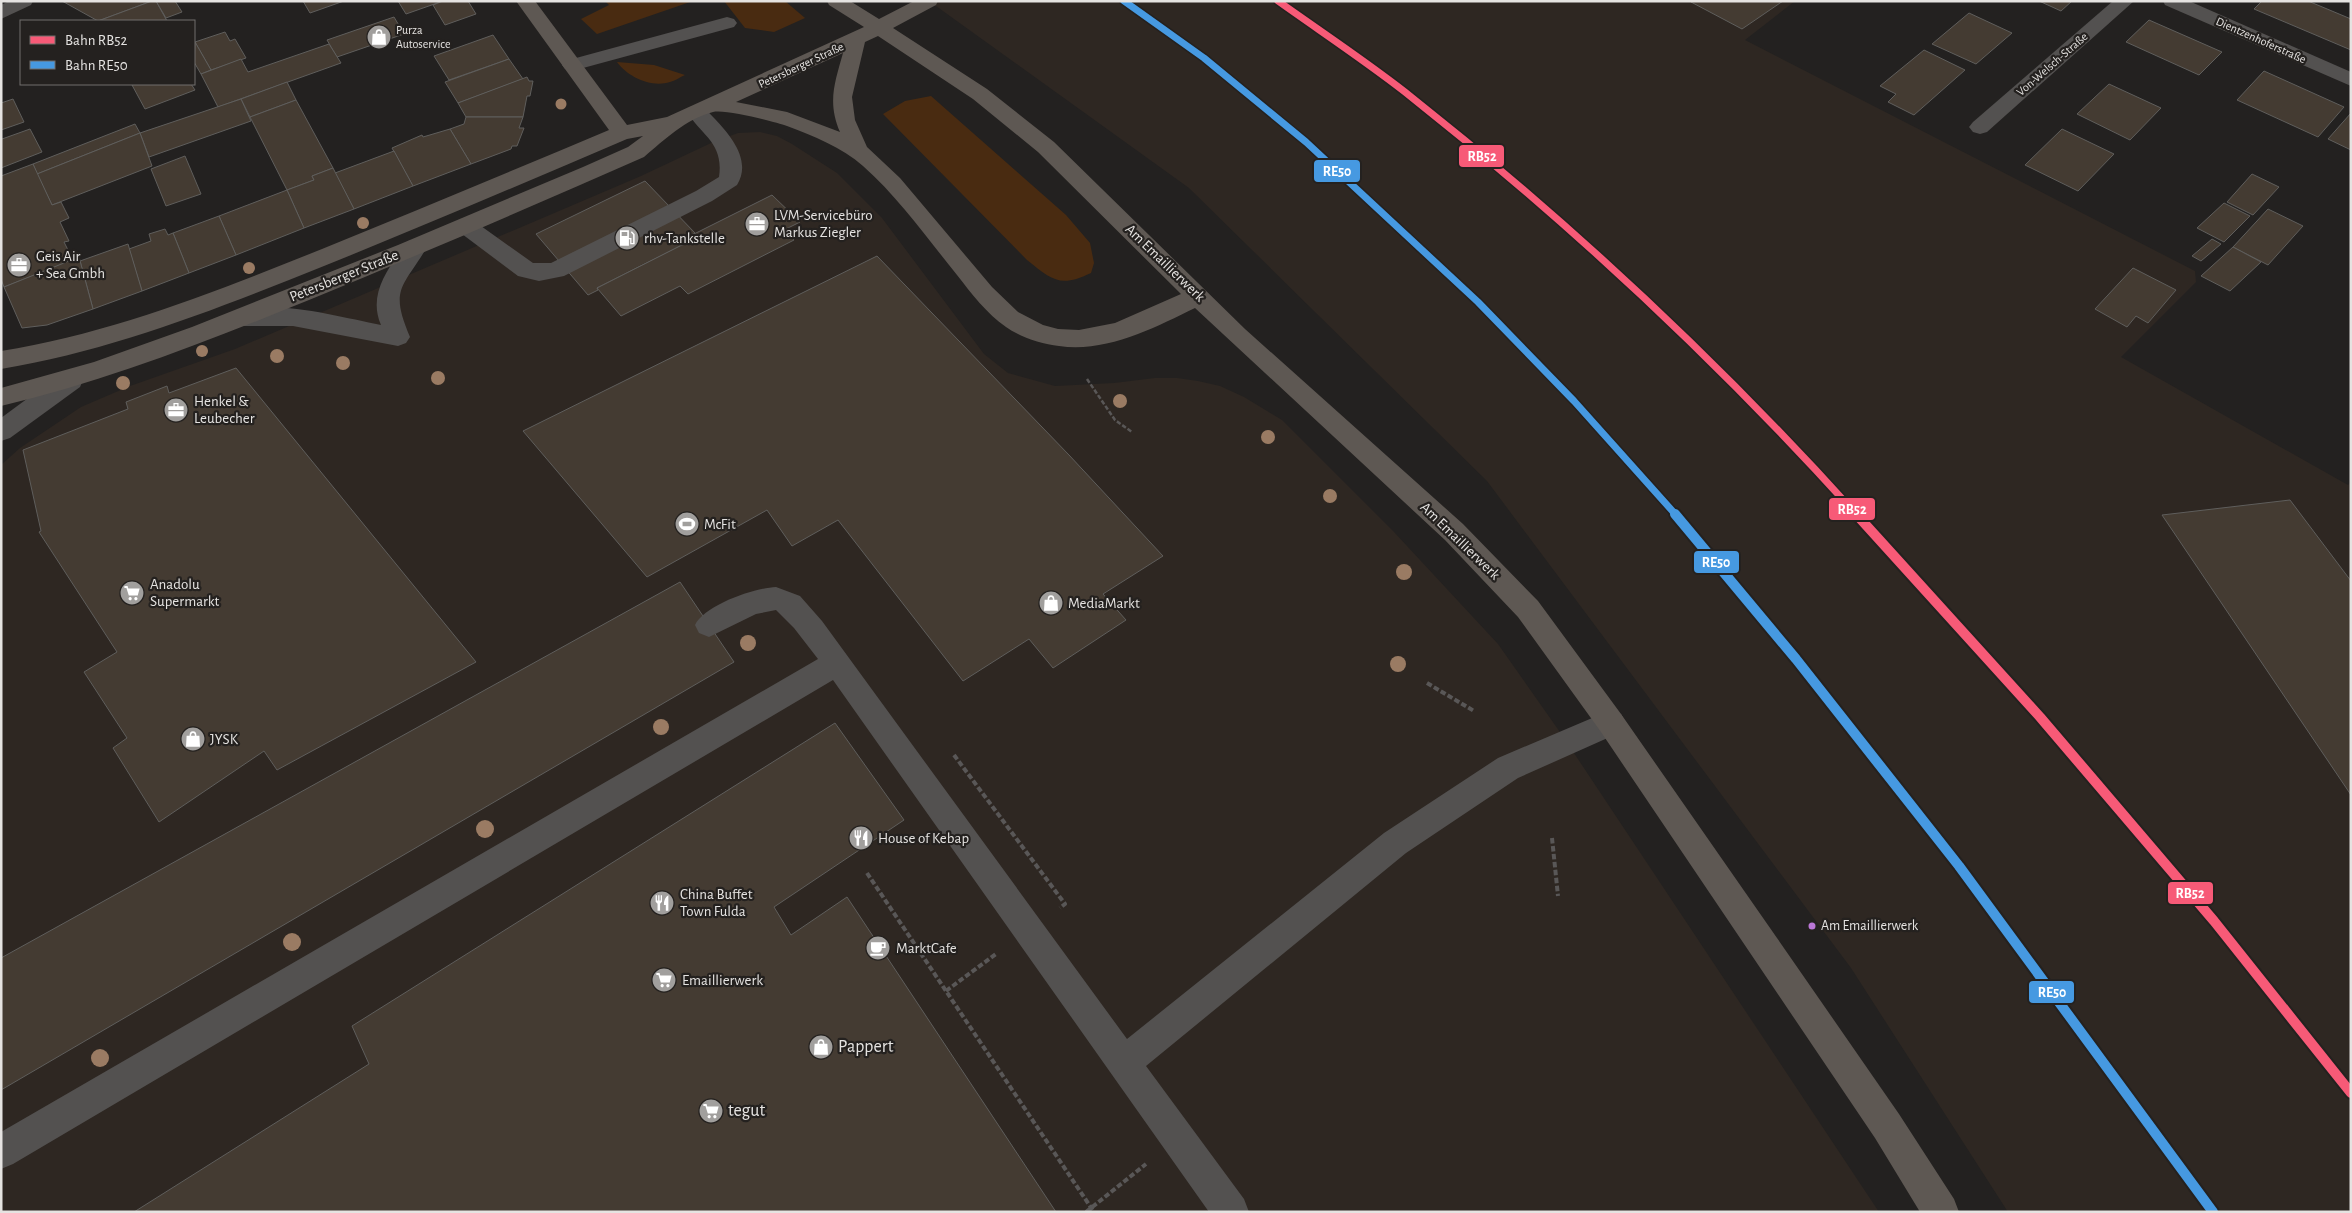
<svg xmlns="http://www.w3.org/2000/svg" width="2352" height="1213" font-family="'Alegreya Sans',sans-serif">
<rect width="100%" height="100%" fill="#232120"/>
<g fill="#2e2722">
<polygon points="929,1 1795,1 1745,40 2195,271 2196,282 2121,357 2348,485 2351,482 2351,1212 2008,1212 1851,968 1487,481 1189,188"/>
<polygon points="760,132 777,136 792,144 837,173 882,218 984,354 1008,373 1055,386 1114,383 1155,378 1177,378 1198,381 1220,386 1244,397 1282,420 1394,532 1498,644 1562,735 1879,1212 1,1212 1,465 20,448 81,407 130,386 235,349 641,176 711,143 738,133"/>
</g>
<g fill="#492b11">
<polygon points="605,1 693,1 597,34 581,19 609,5"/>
<polygon points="724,1 785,1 805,18 774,32 745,28"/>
<path d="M617,62L654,65L685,75C680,77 675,81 670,82C651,88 628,77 617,62Z"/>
<path d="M931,96L1066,215L1090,243L1094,263L1091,273C1060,288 1052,280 1027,260L883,114L905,101Z"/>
</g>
<g fill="#443b32" stroke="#5f5e5c">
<polygon points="62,1 152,1 98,21"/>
<polygon points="152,1 156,1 167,21 98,21"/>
<polygon points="156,1 175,1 182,12 166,18"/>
<polygon points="303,1 344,1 310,13"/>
<polygon points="398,1 443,1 406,14"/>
<polygon points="443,1 468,1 476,14 445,25 433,5"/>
<polygon points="1693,1 1783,1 1742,29 1691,2"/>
<polygon points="2039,1 2072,1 2061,11"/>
<polygon points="2262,1 2308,1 2351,19 2351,50 2254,9"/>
<polygon points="1969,13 2012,33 1976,64 1932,44"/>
<polygon points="394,17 404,34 337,57 327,40"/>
<polygon points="2149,20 2222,52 2199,75 2126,42"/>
<polygon points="225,32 230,41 235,39 246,58 211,70 195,42"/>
<polygon points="493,35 509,59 449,80 434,56"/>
<polygon points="195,42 211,70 201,74 194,62"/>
<polygon points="329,44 341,63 218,107 201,74 241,59 248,72"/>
<polygon points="1924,50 1965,70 1914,115 1888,102 1896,94 1880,86"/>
<polygon points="509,59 523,79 458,103 445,82"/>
<polygon points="2264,71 2344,107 2318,137 2237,100"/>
<polygon points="527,77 529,81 533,81 530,96 527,96 523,117 466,117 458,103"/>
<polygon points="287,82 296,100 250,117 241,99"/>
<polygon points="136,84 191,84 195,90 145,109 132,85"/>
<polygon points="2109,84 2161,108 2130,140 2077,114"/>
<polygon points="13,99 24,122 1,130 1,103"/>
<polygon points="241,99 251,121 149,157 140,133"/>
<polygon points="296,100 333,168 312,176 314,180 287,190 250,117"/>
<polygon points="2351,113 2351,150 2328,139"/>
<polygon points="466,117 523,117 519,128 524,128 517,146 512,146 511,149 471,164 450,129 464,124"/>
<polygon points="135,124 140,133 37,174 33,164"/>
<polygon points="30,129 42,152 1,168 1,137 2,139"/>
<polygon points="450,129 471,164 413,186 392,148 422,135 423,137"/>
<polygon points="2062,129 2114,154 2078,191 2025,165"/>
<polygon points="140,133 152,166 52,205 37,174"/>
<polygon points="394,151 413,186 354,209 335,173"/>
<polygon points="185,156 201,194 166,206 151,169"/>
<polygon points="33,164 52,205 61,202 69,218 60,222 69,241 64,242 73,260 4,287 1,279 1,176"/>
<polygon points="333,168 354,209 304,228 287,190 314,180 312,176"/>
<polygon points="2252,174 2279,187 2253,215 2227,202"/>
<polygon points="645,181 695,233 680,241 684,244 597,288 598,290 588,295 536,234"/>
<polygon points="287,190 304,228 236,255 219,216"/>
<polygon points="772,195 800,222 784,230 794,240 688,294 680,286 621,316 597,288 684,244 680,241"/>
<polygon points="2224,203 2250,216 2224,242 2197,228"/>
<polygon points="2268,209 2303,226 2268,265 2233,247"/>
<polygon points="219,216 236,255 189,273 173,233"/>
<polygon points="165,229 168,235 173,233 189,273 142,291 129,249 151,241 149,234"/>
<polygon points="2212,239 2221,244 2201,261 2192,256"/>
<polygon points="128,244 142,291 93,309 80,261"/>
<polygon points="2233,247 2261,262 2230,291 2201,276"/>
<polygon points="877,256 1069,455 1163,556 1103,594 1126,620 1053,668 1029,639 963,681 838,520 792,546 767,510 647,577 523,431"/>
<polygon points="79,257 93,309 47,325 22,328 4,287"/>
<polygon points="2133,268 2176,290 2148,323 2136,316 2127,327 2095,309"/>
<polygon points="236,368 476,662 277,770 264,751 159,822 113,748 127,738 84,672 117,652 39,532 41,531 23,450 128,409 126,402 167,386 169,393"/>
<polygon points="2290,500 2351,581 2351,795 2162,515"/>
<polygon points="680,582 734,662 1,1090 1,958"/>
<polygon points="835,723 904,820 774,907 791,935 847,897 1056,1212 134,1212 369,1064 352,1026"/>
</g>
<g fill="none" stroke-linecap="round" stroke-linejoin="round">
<polyline stroke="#595757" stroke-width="2.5" stroke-dasharray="4.5 2" stroke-linecap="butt" points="1087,379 1115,420 1132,432"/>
<g stroke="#595757" stroke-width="4" stroke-dasharray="5.5 2.5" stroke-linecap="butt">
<polyline points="1427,683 1474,711"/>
<polyline points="954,755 1065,904 1060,908"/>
<polyline points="1552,838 1558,896"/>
<polyline points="867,873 1094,1212"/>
<polyline points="946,991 996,954"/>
<polyline points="1086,1212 1146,1164"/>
</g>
<g fill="#535150" fill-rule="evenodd">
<polygon points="9,1 33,1 31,5 1,19 1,5"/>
<polygon points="2113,1 2134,1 1987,132 1980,134 1973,132 1969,127 1973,122"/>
<polygon points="2163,1 2189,1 2351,72 2351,86 2165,5"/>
<polygon points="727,17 734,19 737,23 734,27 572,71 565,69 562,65 565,61"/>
<path d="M697,105C706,108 709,113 715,119C731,136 752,161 737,185L712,201L564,276L539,281L518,276L458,231L455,226L458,221L466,218L474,221L533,263H551L696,191L719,177C724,143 702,136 687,112L690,107Z"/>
<path d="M416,239L424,241L427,247C403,288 389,288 410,337L406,343L398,346L293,326H244L236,323L232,317L236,311C276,299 340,317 381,325C367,293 390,266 408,241Z"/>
<polygon points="71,371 80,373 83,380 80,387 10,438 1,441 1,418 62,373"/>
<path d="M776,587L800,596L822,621L1127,1039L1384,833L1498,758L1611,710L1621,714L1626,723L1621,732L1518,778L1406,853L1146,1066L1244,1199L1249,1212H1209L833,680L13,1164L1,1169V1132L818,659L794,628L776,610L756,614L709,637L699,633L695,625C705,605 754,588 776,587Z"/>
</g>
<path fill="#5e5853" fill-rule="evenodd" d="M516,1H535L627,125L667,117L864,27L829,5L827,1H850L879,19L914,1H938L936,5L893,28L987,89L1054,142L1245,329L1463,524L1538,601L1621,714L1777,938L1899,1114L1954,1199L1959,1212H1920L1875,1138L1601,732L1518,617L1445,540L1195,308C1154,328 1106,353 1059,346C1041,344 1020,337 1006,327C987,314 971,293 957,275C927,238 899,198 863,166C842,147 813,136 787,126C773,121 725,109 713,112C686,119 664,140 644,157C533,206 421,254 309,300C208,341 107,381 1,406V388L94,362L192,327L398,245L583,167L628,147L643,136L627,139C526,182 426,225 324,266C219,308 114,350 1,369V351C113,333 217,291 322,249C418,210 514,170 609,130ZM878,36L973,99L1038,152L1181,294L1115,323L1079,330L1058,329L1043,325L1018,312L992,287L900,178L867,147L855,120L852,97L865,42ZM843,53C835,82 827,102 840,132L787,112L736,102Z"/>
<defs>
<path id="rail-1-far1" d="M1278,1C1320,31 1364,60 1405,92C1567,220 1719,362 1857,515"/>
<polyline id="rail-1" points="1856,514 2040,717 2214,921 2351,1093"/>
<polyline id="rail-2-far1" points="1124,1 1204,58 1306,142 1478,302 1574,401 1676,515"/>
<polyline id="rail-2" points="1675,514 1796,659 1959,866 2213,1212"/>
</defs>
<use href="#rail-1-far1" stroke="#24211f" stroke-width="10"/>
<use href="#rail-1" stroke="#24211f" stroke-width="14"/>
<use href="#rail-2-far1" stroke="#24211f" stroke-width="10"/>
<use href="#rail-2" stroke="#24211f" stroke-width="14"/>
<use href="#rail-1-far1" stroke="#f75a77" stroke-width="7"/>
<use href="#rail-1" stroke="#f75a77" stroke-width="10"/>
<use href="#rail-2-far1" stroke="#4699e1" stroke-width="7"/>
<use href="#rail-2" stroke="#4699e1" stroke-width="10"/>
</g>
<g fill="#9a7b63">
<circle cx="561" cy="104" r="5.5"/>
<circle cx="363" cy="223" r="6"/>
<circle cx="249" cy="268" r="6"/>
<circle cx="202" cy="351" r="6"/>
<circle cx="277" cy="356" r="7"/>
<circle cx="343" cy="363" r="7"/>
<circle cx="438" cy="378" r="7"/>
<circle cx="123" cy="383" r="7"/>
<circle cx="1120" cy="401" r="7"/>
<circle cx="1268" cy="437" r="7"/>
<circle cx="1330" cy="496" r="7"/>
<circle cx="1404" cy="572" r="8"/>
<circle cx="748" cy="643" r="8"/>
<circle cx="1398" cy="664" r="8"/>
<circle cx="661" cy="727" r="8"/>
<circle cx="485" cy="829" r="9"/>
<circle cx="292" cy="942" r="9"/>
<circle cx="100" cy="1058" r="9"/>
</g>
<defs>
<symbol id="shop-disc" viewBox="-11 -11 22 22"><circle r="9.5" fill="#a19f9d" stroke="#24211f"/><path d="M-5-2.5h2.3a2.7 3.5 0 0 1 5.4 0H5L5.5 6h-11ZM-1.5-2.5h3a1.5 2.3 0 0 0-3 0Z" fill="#fff"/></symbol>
<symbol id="office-disc" viewBox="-11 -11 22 22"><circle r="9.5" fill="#a19f9d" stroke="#24211f"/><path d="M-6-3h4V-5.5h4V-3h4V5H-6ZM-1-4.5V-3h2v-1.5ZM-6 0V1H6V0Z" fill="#fff"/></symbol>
<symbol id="fuel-disc" viewBox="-11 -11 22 22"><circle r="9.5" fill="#a19f9d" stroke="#24211f"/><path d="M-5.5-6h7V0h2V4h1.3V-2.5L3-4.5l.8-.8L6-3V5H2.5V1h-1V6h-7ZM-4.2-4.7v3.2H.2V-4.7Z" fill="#fff"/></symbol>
<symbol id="stadium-disc" viewBox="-11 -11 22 22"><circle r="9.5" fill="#a19f9d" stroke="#24211f"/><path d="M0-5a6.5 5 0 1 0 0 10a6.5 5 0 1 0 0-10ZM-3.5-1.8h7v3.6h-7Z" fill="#fff"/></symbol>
<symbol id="supermarket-disc" viewBox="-11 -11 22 22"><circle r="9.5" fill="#a19f9d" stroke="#24211f"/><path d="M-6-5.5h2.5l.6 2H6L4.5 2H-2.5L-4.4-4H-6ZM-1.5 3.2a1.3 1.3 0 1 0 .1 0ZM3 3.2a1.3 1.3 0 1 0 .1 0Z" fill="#fff"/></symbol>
<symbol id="restaurant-disc" viewBox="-11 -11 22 22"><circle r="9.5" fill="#a19f9d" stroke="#24211f"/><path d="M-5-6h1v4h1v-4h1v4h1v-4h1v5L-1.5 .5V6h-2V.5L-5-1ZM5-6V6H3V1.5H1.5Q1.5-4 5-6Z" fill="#fff"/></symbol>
<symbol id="cafe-disc" viewBox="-11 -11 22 22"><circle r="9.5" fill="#a19f9d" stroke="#24211f"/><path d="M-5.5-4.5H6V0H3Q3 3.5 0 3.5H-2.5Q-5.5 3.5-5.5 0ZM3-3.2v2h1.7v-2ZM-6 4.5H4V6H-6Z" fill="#fff"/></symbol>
</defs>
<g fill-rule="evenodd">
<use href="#shop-disc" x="365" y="23" width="28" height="28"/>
<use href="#office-disc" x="743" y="210" width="28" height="28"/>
<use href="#fuel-disc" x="613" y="224" width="28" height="28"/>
<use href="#office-disc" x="5" y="251" width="28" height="28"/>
<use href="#office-disc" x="162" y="396" width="28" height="28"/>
<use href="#stadium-disc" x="673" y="510" width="28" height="28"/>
<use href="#supermarket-disc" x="118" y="579" width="28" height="28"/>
<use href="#shop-disc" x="1037" y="589" width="28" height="28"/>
<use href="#shop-disc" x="179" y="725" width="28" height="28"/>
<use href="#restaurant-disc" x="847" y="824" width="28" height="28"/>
<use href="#restaurant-disc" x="648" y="889" width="28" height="28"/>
<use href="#cafe-disc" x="864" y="934" width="28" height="28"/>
<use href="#supermarket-disc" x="650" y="966" width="28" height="28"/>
<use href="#shop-disc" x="807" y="1033" width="28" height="28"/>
<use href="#supermarket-disc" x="697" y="1097" width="28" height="28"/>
</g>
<circle fill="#ba77d6" stroke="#24211f" stroke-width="2" cx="1812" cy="926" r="4.5"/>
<g text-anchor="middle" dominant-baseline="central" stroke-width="4.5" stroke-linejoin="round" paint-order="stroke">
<g font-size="12" fill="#e5e3e1" stroke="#24211f" text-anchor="start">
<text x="396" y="30">Purza<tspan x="396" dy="14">Autoservice</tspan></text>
</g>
<g font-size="12" fill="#e5e3e1" stroke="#24211f">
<text transform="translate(2261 40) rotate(24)">Dientzenhoferstraße</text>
<text transform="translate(2052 64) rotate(-41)">Von-Welsch-Straße</text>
<text transform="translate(801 65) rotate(-25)">Petersberger Straße</text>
</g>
<g font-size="14" fill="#e5e3e1" stroke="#24211f" text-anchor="start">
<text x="1821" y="926">Am Emaillierwerk</text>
</g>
<g font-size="15" fill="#e5e3e1" stroke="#24211f" text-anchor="start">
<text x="774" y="215">LVM-Servicebüro<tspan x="774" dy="17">Markus Ziegler</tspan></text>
<text x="644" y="238">rhv-Tankstelle</text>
<text x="36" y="256">Geis Air<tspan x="36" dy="17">+ Sea Gmbh</tspan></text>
<text x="194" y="401">Henkel &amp;<tspan x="194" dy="17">Leubecher</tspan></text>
<text x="704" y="524">McFit</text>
<text x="150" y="584">Anadolu<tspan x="150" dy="17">Supermarkt</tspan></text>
<text x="1068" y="603">MediaMarkt</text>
<text x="210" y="739">JYSK</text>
<text x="878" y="838">House of Kebap</text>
<text x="680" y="894">China Buffet<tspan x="680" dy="17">Town Fulda</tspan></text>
<text x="896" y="948">MarktCafe</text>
<text x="682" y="980">Emaillierwerk</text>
</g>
<g font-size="15" fill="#e5e3e1" stroke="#24211f">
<text transform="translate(1165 263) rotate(44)">Am Emaillierwerk</text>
<text transform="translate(344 276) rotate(-22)">Petersberger Straße</text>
<text transform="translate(1460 541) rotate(44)">Am Emaillierwerk</text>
</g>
<g font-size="18" fill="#e5e3e1" stroke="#24211f" text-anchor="start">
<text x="838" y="1047">Pappert</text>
<text x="728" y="1111">tegut</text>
</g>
</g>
<g stroke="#24211f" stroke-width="2">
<rect x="1458" y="144" width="47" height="24" rx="5" fill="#f75a77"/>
<rect x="1313" y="159" width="48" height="24" rx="5" fill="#4699e1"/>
<rect x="1828" y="497" width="48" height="24" rx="5" fill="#f75a77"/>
<rect x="1693" y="550" width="47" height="24" rx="5" fill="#4699e1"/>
<rect x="2167" y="881" width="47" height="24" rx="5" fill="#f75a77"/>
<rect x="2028" y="980" width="47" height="24" rx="5" fill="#4699e1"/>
</g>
<g font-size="14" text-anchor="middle" font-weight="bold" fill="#fff">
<text x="1482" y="161">RB52</text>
<text x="1337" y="176">RE50</text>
<text x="1852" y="514">RB52</text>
<text x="1716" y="567">RE50</text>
<text x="2190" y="898">RB52</text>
<text x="2052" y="997">RE50</text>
</g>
<rect width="2352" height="1213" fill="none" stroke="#e5e3e1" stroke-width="5"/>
<rect x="20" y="20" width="175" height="65" fill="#24211f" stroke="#716f6d"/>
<rect x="30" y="36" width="25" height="8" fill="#f75a77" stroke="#716f6d"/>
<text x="65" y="45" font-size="15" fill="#e5e3e1">Bahn RB52</text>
<rect x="30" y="61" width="25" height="8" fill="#4699e1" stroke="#716f6d"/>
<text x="65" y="70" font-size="15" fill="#e5e3e1">Bahn RE50</text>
</svg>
